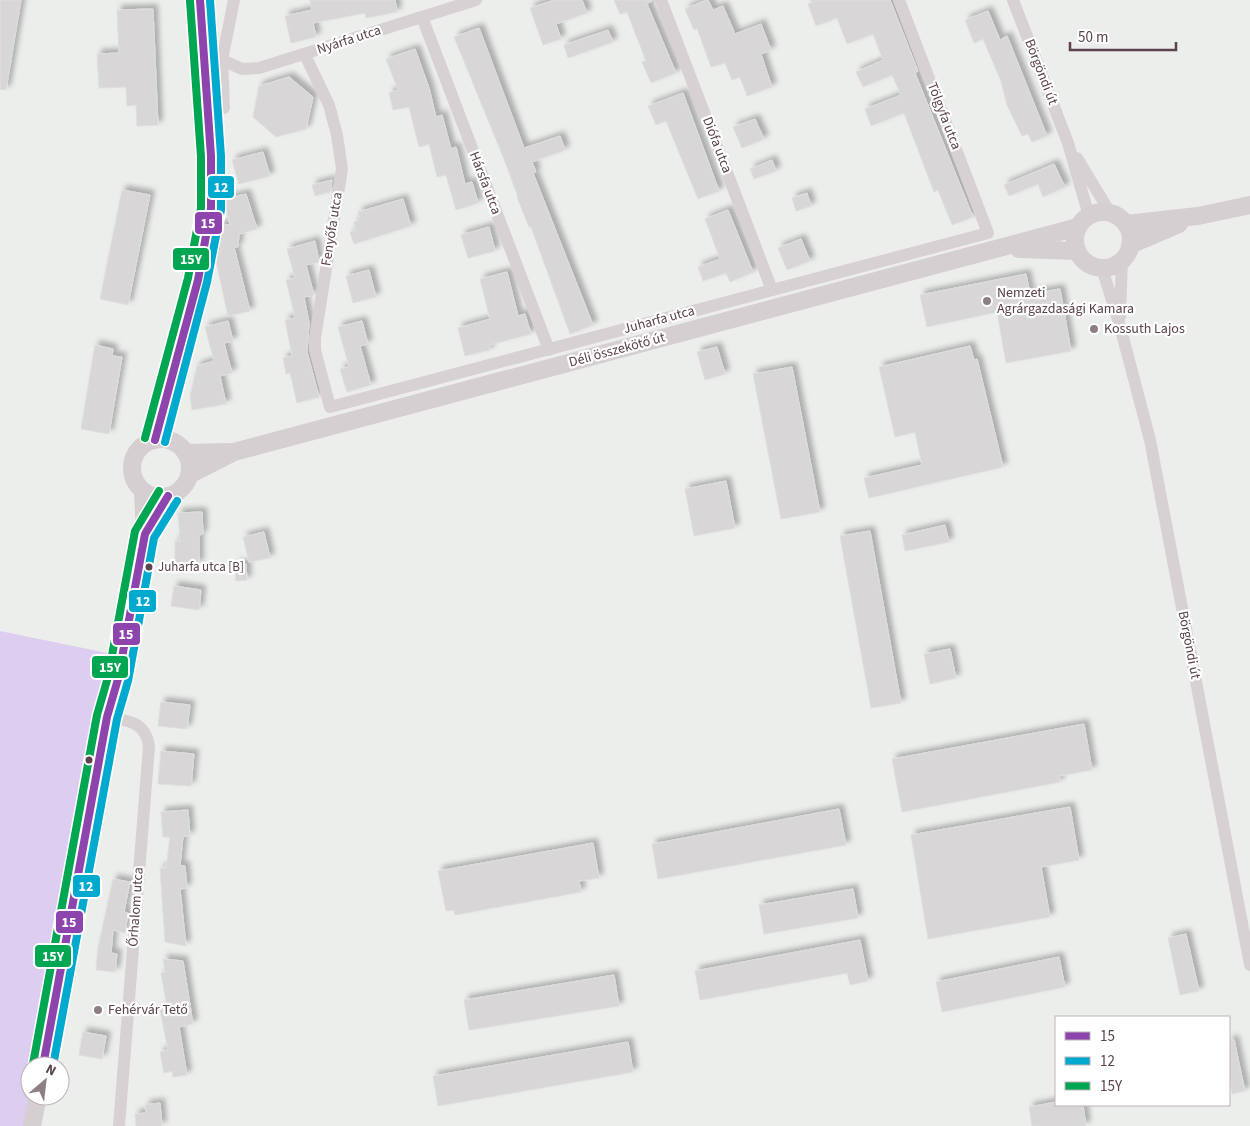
<svg xmlns="http://www.w3.org/2000/svg" width="1250" height="1126" font-family="'Source Sans 3',sans-serif">
<defs>
<filter id="shadow"><feDropShadow dx="4.5" dy="-4.5" stdDeviation="2.5" flood-color="#0004"/></filter>
</defs>
<rect width="100%" height="100%" fill="#eceeec"/>
<polygon fill="#ddcdf0" points="0,631 122,656 40,1066 30,1066 28,1126 0,1126"/>
<g fill="#d8d6d6" stroke="#dfdede" filter="url(#shadow)">
<polygon points="0,0 21,0 6,90 0,89"/>
<polygon points="310,0 395,0 397,12 366,18 365,13 313,23 316,37 291,43 285,16 312,10"/>
<polygon points="554,0 582,0 587,13 556,24 561,39 543,45 530,8"/>
<polygon points="614,0 653,0 647,4 676,73 651,83 642,62 646,61 627,12 620,14"/>
<polygon points="706,0 708,0 713,10 723,6 735,34 761,24 771,50 761,54 772,87 747,96 740,77 732,80 725,63 711,67 697,28 694,30 685,9"/>
<polygon points="818,0 890,0 918,71 915,73 973,217 952,225 938,190 934,192 904,113 871,126 865,109 901,95 892,75 863,87 856,72 883,60 873,34 847,44 837,18 816,26 808,4"/>
<polygon points="153,9 158,125 137,126 136,105 127,106 126,87 99,88 97,54 119,53 117,10"/>
<polygon points="988,11 1000,40 1007,36 1047,136 1032,142 1028,134 1022,136 1007,105 1001,81 983,39 974,43 965,20"/>
<polygon points="479,28 524,148 560,136 565,150 532,162 536,172 533,173 593,325 570,334 531,227 529,227 517,197 518,197 504,159 454,37"/>
<polygon points="608,30 613,42 568,58 564,45"/>
<polygon points="415,49 429,88 436,117 442,115 451,149 456,147 465,184 472,182 478,203 456,210 446,175 437,177 429,144 419,147 409,107 393,110 389,93 398,90 386,59"/>
<polygon points="289,77 313,97 306,129 276,137 253,117 259,86"/>
<polygon points="683,93 719,191 698,199 666,121 656,125 648,106"/>
<polygon points="755,119 764,139 742,148 733,127"/>
<polygon points="263,152 270,176 239,184 232,160"/>
<polygon points="772,160 776,171 754,179 750,169"/>
<polygon points="1054,164 1065,187 1043,197 1038,184 1009,196 1004,185"/>
<polygon points="332,180 330,192 315,196 312,185"/>
<polygon points="122,190 150,195 128,305 100,299"/>
<polygon points="807,193 811,206 796,211 792,198"/>
<polygon points="246,194 257,229 239,234 238,247 234,247 250,311 228,316 215,256 216,246 220,224 230,225 224,199"/>
<polygon points="403,199 411,226 354,244 350,232 356,230 354,222 360,220 358,212"/>
<polygon points="728,210 753,272 730,282 726,273 703,281 698,267 720,259 705,219"/>
<polygon points="489,227 495,251 468,258 461,235"/>
<polygon points="801,239 810,261 787,270 778,248"/>
<polygon points="315,241 319,262 306,265 314,295 304,297 309,323 307,352 319,397 297,403 290,373 286,374 283,358 292,356 285,320 295,318 286,280 295,278 287,249"/>
<polygon points="369,270 376,297 353,303 346,276"/>
<polygon points="507,272 518,316 525,314 531,334 489,345 490,350 465,356 458,328 490,319 480,279"/>
<polygon points="1026,274 1030,294 1060,289 1071,351 1006,363 997,312 927,327 920,295"/>
<polygon points="228,321 233,341 224,343 232,373 220,376 226,404 192,410 190,396 197,366 214,361 205,327"/>
<polygon points="362,321 368,344 360,346 371,385 347,392 340,369 349,367 338,327"/>
<polygon points="95,345 113,349 112,356 122,357 109,434 81,429"/>
<polygon points="970,346 974,360 977,359 1003,467 869,498 864,478 922,465 915,432 895,437 879,367"/>
<polygon points="717,347 725,374 705,380 697,352"/>
<polygon points="792,367 820,512 781,519 753,374"/>
<polygon points="726,481 735,528 694,536 685,489"/>
<polygon points="202,512 203,534 199,535 199,564 175,565 175,541 180,541 178,513"/>
<polygon points="945,525 949,542 905,551 902,535"/>
<polygon points="870,531 901,703 871,708 840,536"/>
<polygon points="264,532 270,558 249,562 243,537"/>
<polygon points="246,564 247,580 236,581 235,565"/>
<polygon points="174,586 201,590 199,610 171,606"/>
<polygon points="950,649 956,678 930,684 924,654"/>
<polygon points="161,702 190,705 187,729 158,726"/>
<polygon points="1084,724 1092,770 1059,776 1060,782 902,812 892,759"/>
<polygon points="161,751 194,754 191,786 158,784"/>
<polygon points="1070,807 1079,860 1041,867 1050,917 928,939 911,835"/>
<polygon points="839,809 846,845 658,879 652,844"/>
<polygon points="188,810 190,836 183,836 180,866 185,866 187,888 180,889 186,946 165,942 160,868 166,868 170,837 163,837 161,812"/>
<polygon points="593,843 599,878 579,881 581,892 455,915 454,910 446,911 438,871"/>
<polygon points="113,879 130,882 124,912 128,913 125,933 113,930 111,953 117,954 115,972 96,970 98,948"/>
<polygon points="853,889 858,918 764,934 759,905"/>
<polygon points="1186,934 1199,991 1180,995 1168,938"/>
<polygon points="860,940 868,981 850,985 847,973 700,1000 695,971"/>
<polygon points="1059,957 1065,987 942,1012 936,982"/>
<polygon points="163,959 183,961 193,1024 179,1027 187,1075 173,1077 172,1071 164,1073 160,1052 168,1050 160,1010 167,1008 161,973 165,972"/>
<polygon points="614,975 619,1006 469,1030 464,1000"/>
<polygon points="83,1032 106,1036 102,1059 79,1055"/>
<polygon points="1229,1040 1234,1040 1245,1091 1232,1094 1229,1077"/>
<polygon points="628,1042 633,1072 438,1106 433,1076"/>
<polygon points="1056,1102 1056,1105 1083,1105 1086,1126 1032,1126 1029,1107"/>
<polygon points="160,1103 162,1126 136,1126 135,1114 146,1113 145,1105"/>
</g>
<g fill="none" stroke-linecap="round" stroke-linejoin="round">
<g stroke="#d8d1d4" stroke-width="12">
<polyline points="661,0 772,290"/>
<polyline points="1013,0 1068,143 1089,216"/>
<polyline points="422,17 549,350"/>
<polyline points="305,55 329,105 337,135 342,169 315,338 315,350 330,407 988,233 899,0"/>
<polyline points="222,60 242,69 259,68 476,0"/>
<polyline points="224,108 222,60 234,0"/>
<polyline points="1077,158 1111,214"/>
<polyline points="1102,268 1120,326 1150,440 1250,965"/>
<polyline points="1120,316 1122,260"/>
<path d="M107,717C128,721 145,721 149,746L119,1126"/>
</g>
<g stroke="#d5cfd1" stroke-width="18">
<circle cx="1103" cy="240" r="28"/>
<polyline points="1126,224 1198,216 1250,205"/>
<polyline points="1130,245 1179,224"/>
<polyline points="1019,249 1077,251"/>
<circle cx="161" cy="468" r="29"/>
<path d="M155,440C171,368 197,299 209,226C216,179 209,134 205,87C203,58 204,29 200,0"/>
<polyline points="186,453 229,452"/>
<polyline points="189,475 234,452 1078,227"/>
<polyline points="145,534 168,496"/>
<polyline points="43,1066 107,717 118,679 145,534 143,491"/>
<polyline points="32,1126 38,1096"/>
</g>
<defs>
<g id="bus-1">
<polyline points="155,440 198,280 211,208 211,156 200,0"/>
<polyline points="43,1066 107,717 118,679 145,534 168,496"/>
</g>
<g id="bus-2">
<polyline points="165,442 207,282 221,210 221,156 210,0"/>
<polyline points="53,1066 117,719 128,681 154,538 177,501"/>
</g>
<g id="bus-3">
<polyline points="145,438 188,278 201,208 201,157 190,1"/>
<polyline points="33,1064 97,715 108,677 135,531 159,491"/>
</g>
</defs>
<use href="#bus-1" stroke="#fff" stroke-width="11"/>
<use href="#bus-2" stroke="#fff" stroke-width="11"/>
<use href="#bus-3" stroke="#fff" stroke-width="11"/>
<use href="#bus-1" stroke="#8e44ad" stroke-width="8"/>
<use href="#bus-2" stroke="#00a9ce" stroke-width="8"/>
<use href="#bus-3" stroke="#00a651" stroke-width="8"/>
</g>
<g fill="#8e7e85" stroke="#fff" stroke-width="2">
<circle cx="987" cy="301" r="5"/>
<circle cx="1094" cy="329" r="5"/>
<circle cx="98" cy="1010" r="5"/>
</g>
<g fill="#5b424d" stroke="#fff" stroke-width="2">
<circle cx="149" cy="567" r="4.5"/>
<circle cx="89" cy="760" r="4.5"/>
</g>
<g text-anchor="middle" dominant-baseline="central" stroke-width="4.5" stroke-linejoin="round" paint-order="stroke">
<g font-size="13" fill="#5b424d" stroke="#fff" text-anchor="start">
<text x="158" y="567">Juharfa utca [B]</text>
</g>
<g font-size="14" fill="#5b424d" stroke="#fff">
<text transform="translate(349 40) rotate(-18)">Nyárfa utca</text>
<text transform="translate(1041 72) rotate(69)">Börgöndi út</text>
<text transform="translate(944 116) rotate(69)">Tölgyfa utca</text>
<text transform="translate(717 145) rotate(69)">Diófa utca</text>
<text transform="translate(485 183) rotate(69)">Hársfa utca</text>
<text transform="translate(332 229) rotate(-81)">Fenyőfa utca</text>
<text transform="translate(659 320) rotate(-15)">Juharfa utca</text>
<text transform="translate(617 350) rotate(-15)">Déli összekötő út</text>
<text transform="translate(1189 645) rotate(79)">Börgöndi út</text>
<text transform="translate(136 907) rotate(-86)">Őrhalom utca</text>
</g>
<g font-size="14" fill="#5b424d" stroke="#fff" text-anchor="start">
<text x="997" y="293">Nemzeti<tspan x="997" dy="16">Agrárgazdasági Kamara</tspan></text>
<text x="1104" y="329">Kossuth Lajos</text>
<text x="108" y="1010">Fehérvár Tető</text>
</g>
</g>
<g stroke="#fff" stroke-width="2">
<rect x="207" y="175" width="28" height="24" rx="5" fill="#00a9ce"/>
<rect x="194" y="211" width="29" height="24" rx="5" fill="#8e44ad"/>
<rect x="172" y="247" width="38" height="24" rx="5" fill="#00a651"/>
<rect x="128" y="589" width="29" height="24" rx="5" fill="#00a9ce"/>
<rect x="112" y="622" width="29" height="24" rx="5" fill="#8e44ad"/>
<rect x="91" y="655" width="38" height="24" rx="5" fill="#00a651"/>
<rect x="72" y="874" width="29" height="24" rx="5" fill="#00a9ce"/>
<rect x="55" y="910" width="29" height="24" rx="5" fill="#8e44ad"/>
<rect x="34" y="944" width="38" height="24" rx="5" fill="#00a651"/>
</g>
<g font-size="14" text-anchor="middle" font-weight="bold" fill="#fff">
<text x="221" y="192">12</text>
<text x="208" y="228">15</text>
<text x="191" y="264">15Y</text>
<text x="143" y="606">12</text>
<text x="126" y="639">15</text>
<text x="110" y="672">15Y</text>
<text x="86" y="891">12</text>
<text x="69" y="927">15</text>
<text x="53" y="961">15Y</text>
</g>
<rect x="1055" y="1016" width="175" height="90" fill="#ffffff" stroke="#bdb3b8"/>
<rect x="1065" y="1032" width="25" height="8" fill="#8e44ad" stroke="#bdb3b8"/>
<text x="1100" y="1041" font-size="15" fill="#5b424d">15</text>
<rect x="1065" y="1057" width="25" height="8" fill="#00a9ce" stroke="#bdb3b8"/>
<text x="1100" y="1066" font-size="15" fill="#5b424d">12</text>
<rect x="1065" y="1082" width="25" height="8" fill="#00a651" stroke="#bdb3b8"/>
<text x="1100" y="1091" font-size="15" fill="#5b424d">15Y</text>
<g transform="translate(45 1081) rotate(28)"><circle r="24" fill="#ffffff" stroke="#bdb3b8"/>
<path d="M0-4L9 19L0 12L-9 19Z" fill="#8e7e85"/>
<text y="-8" font-size="14" font-weight="bold" text-anchor="middle" fill="#5b424d">N</text>
</g>
<path d="M1070 42v8h106v-8" fill="none" stroke="#5b424d" stroke-width="2.5"/>
<text x="1078" y="42" font-size="15" fill="#5b424d" stroke="#ffffff" stroke-width="4" paint-order="stroke">50 m</text>
</svg>
